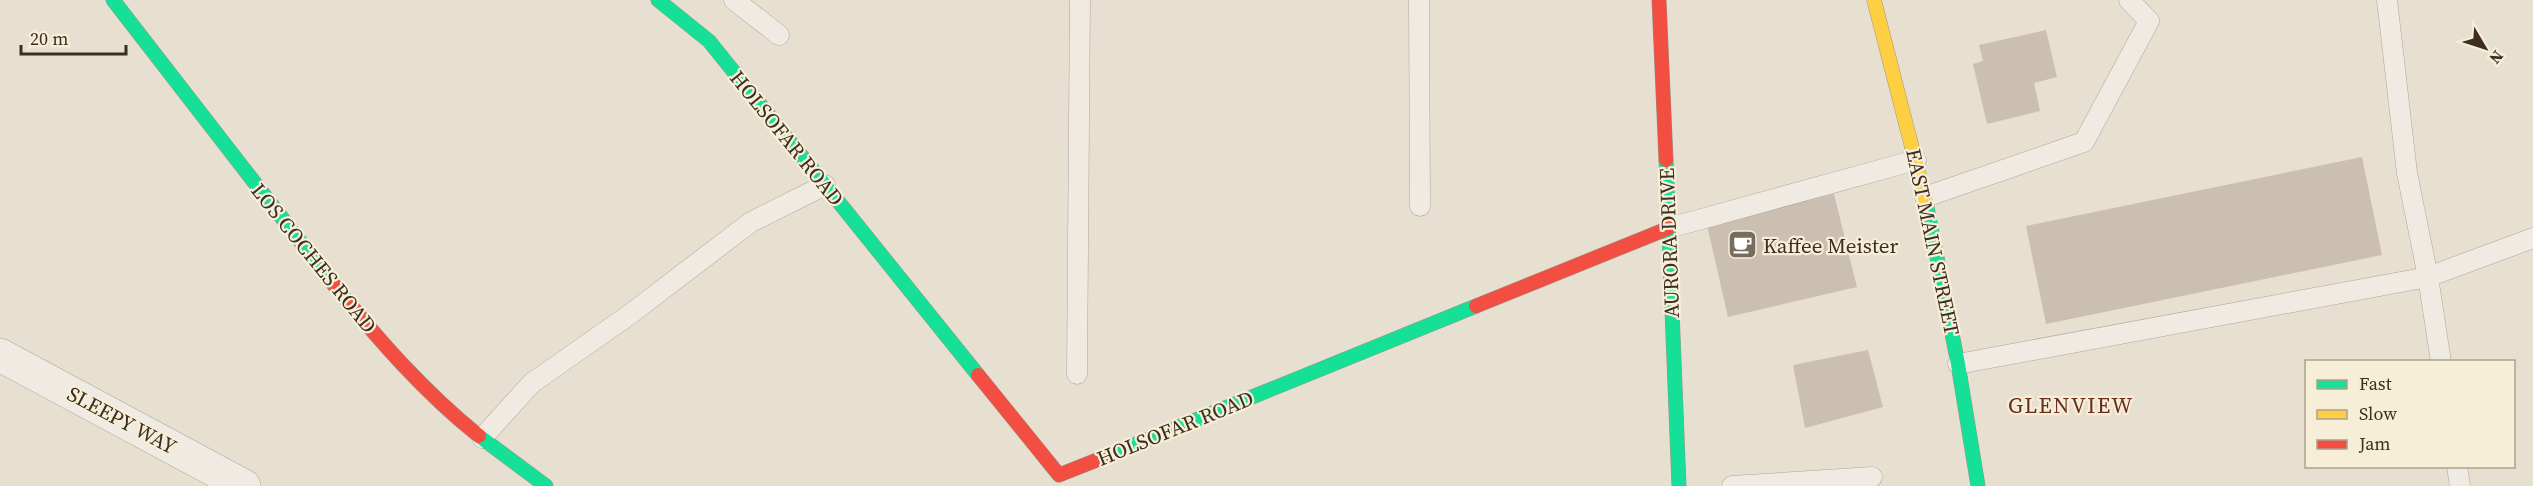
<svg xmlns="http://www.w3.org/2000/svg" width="2533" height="486" font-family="'Source Serif 4',serif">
<rect width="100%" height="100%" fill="#e7e0d1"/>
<g fill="#cbbfb2">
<polygon points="2046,30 2057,77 2034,83 2040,111 1987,124 1973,64 1983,61 1979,45"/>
<polygon points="2362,157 2382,255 2046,324 2026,226"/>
<polygon points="1834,194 1857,287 1728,317 1707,225"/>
<polygon points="1868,350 1883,407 1805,428 1793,365"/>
</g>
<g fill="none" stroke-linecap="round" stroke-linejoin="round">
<defs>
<g id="lane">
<polyline points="734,0 779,35"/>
<polyline points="1419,0 1420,206"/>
<polyline points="1925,197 2084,142 2149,21 2129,0"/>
<polyline points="1669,228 1916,160"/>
<polyline points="2441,362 2428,277 2533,238"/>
<polyline points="1958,364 2428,277 2407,173 2387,0"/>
<polyline points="1077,374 1080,0"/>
<polyline points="482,438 532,383 629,315 751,222 825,185"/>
<polyline points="2457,466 2460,486"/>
<polyline points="1732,486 1872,477"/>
</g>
<polyline id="street" points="0,355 244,486"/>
<g id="fast">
<polyline points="113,0 334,285"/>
<polyline points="658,0 709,41 978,375"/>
<polyline points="1666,160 1679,486"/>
<polyline points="1926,202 1958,364 1978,486"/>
<polyline points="479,436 546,486"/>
<polyline points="1107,456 1476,306"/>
</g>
<polyline id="slow" points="1874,0 1926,202"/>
<g id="jam">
<polyline points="1659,0 1666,160"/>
<path d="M334,285C378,339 424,392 479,436"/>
<polyline points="1476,306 1669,228"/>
<polyline points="978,375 1059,475 1107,456"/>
</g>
</defs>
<use href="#lane" stroke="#ada599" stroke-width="21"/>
<use href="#street" stroke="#ada599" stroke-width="34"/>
<use href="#fast" stroke="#9c958a" stroke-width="15"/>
<use href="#slow" stroke="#9c958a" stroke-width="15"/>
<use href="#jam" stroke="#9c958a" stroke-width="15"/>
<use href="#lane" stroke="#efebe3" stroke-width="20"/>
<use href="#street" stroke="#efebe3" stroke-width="33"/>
<use href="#fast" stroke="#16e098" stroke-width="14"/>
<use href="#slow" stroke="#ffcf43" stroke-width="14"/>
<use href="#jam" stroke="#f24e42" stroke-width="14"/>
</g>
<defs>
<symbol id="cafe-square" viewBox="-11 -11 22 22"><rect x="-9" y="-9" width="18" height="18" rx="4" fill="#786c5e" stroke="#f7eed8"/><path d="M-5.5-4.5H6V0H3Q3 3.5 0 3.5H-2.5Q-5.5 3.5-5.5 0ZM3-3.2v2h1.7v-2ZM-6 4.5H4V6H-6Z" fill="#fff"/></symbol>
</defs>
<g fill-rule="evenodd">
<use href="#cafe-square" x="1726" y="228" width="33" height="33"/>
</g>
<g text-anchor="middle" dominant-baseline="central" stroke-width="4.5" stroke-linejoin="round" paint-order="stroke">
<g font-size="21" fill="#3d2e20" stroke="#f7eed8">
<text transform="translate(787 138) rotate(51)">HOLSOFAR ROAD</text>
<text transform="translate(1933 242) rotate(78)">EAST MAIN STREET</text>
<text transform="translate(1669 243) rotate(-92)">AURORA DRIVE</text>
<text transform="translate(314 258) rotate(51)">LOS COCHES ROAD</text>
<text transform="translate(122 420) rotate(28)">SLEEPY WAY</text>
<text transform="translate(1175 428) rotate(-22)">HOLSOFAR ROAD</text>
</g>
<g font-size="21" fill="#3d2e20" stroke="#f7eed8" text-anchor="start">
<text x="1763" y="245">Kaffee Meister</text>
</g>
<g font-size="22" letter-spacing="1.5" fill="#6b2e1e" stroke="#f7eed8">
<text x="2071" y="405">GLENVIEW</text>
</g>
</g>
<rect x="2305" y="360" width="210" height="108" fill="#f7eed8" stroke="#ada18e" stroke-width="1.5"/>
<rect x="2317" y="380" width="30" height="9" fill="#16e098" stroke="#ada18e" stroke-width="1.5"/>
<text x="2359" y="390" font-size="18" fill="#3d2e20">Fast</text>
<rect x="2317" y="410" width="30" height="9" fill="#ffcf43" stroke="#ada18e" stroke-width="1.5"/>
<text x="2359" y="420" font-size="18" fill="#3d2e20">Slow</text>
<rect x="2317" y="440" width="30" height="9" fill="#f24e42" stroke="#ada18e" stroke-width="1.5"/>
<text x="2359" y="450" font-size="18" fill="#3d2e20">Jam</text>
<g transform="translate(2485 48) rotate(129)" stroke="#f7eed8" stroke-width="4.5" paint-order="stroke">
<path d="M0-4.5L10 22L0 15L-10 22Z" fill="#3d2e20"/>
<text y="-9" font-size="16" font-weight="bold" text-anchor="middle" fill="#3d2e20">N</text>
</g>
<path d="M21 45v9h105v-9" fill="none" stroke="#3d2e20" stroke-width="3"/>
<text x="30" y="45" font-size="18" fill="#3d2e20" stroke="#f7eed8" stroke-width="4.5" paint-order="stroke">20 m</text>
</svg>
